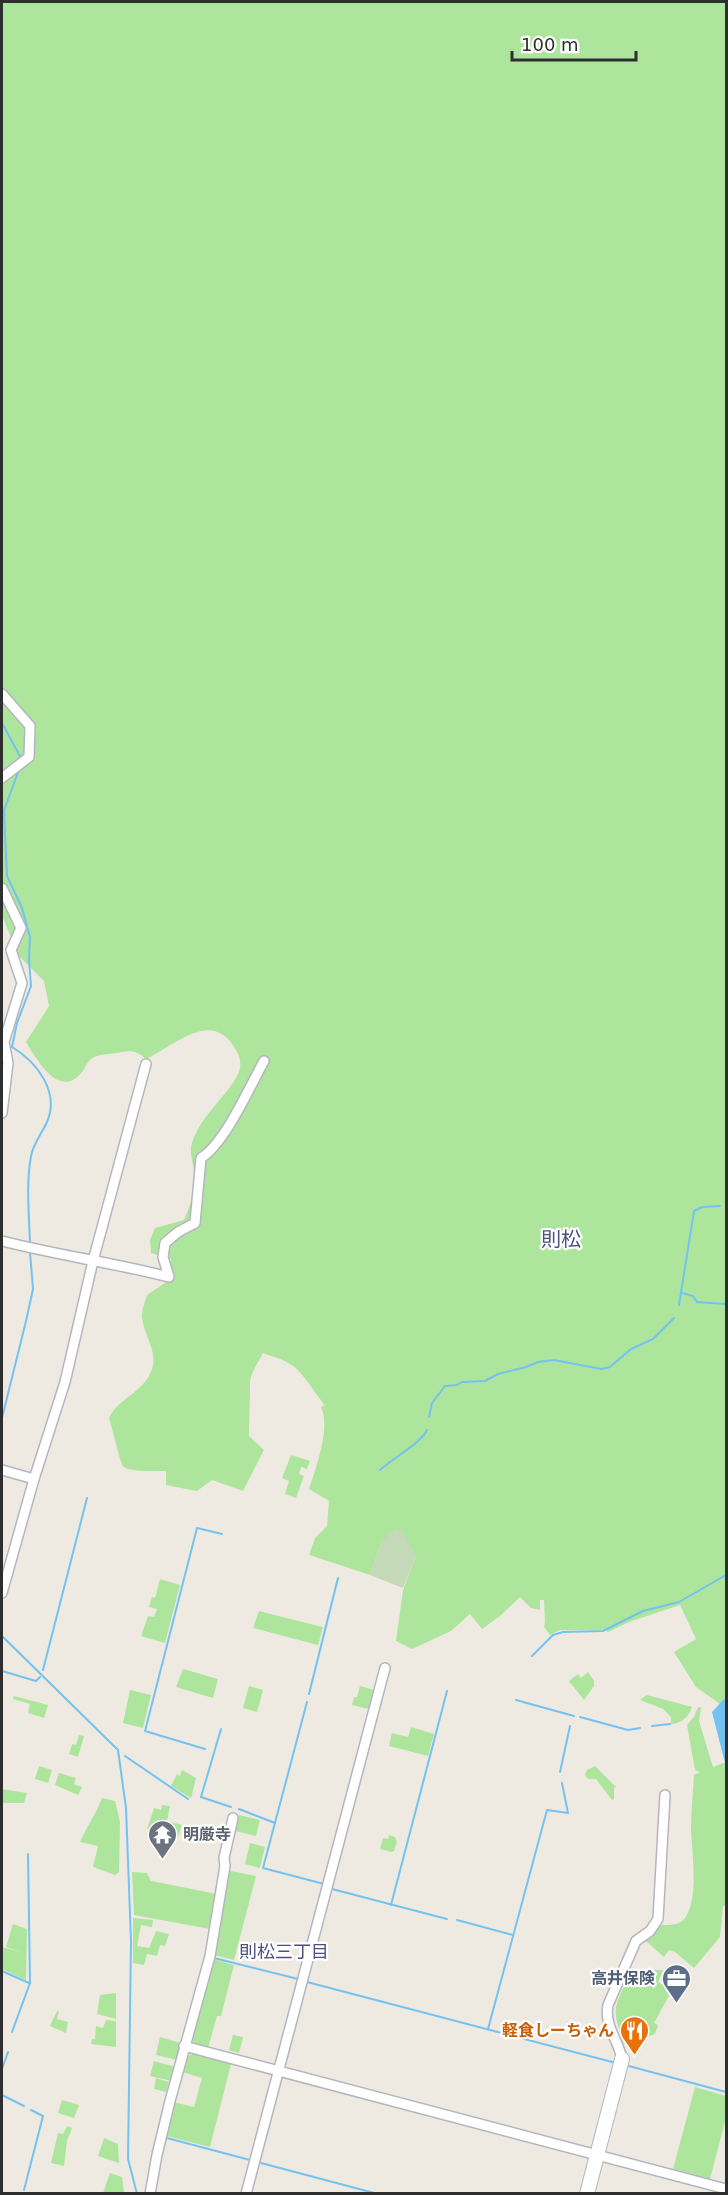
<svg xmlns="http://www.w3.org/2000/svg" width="728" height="2195" font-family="'DejaVu Sans','Noto Sans JP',sans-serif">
<rect width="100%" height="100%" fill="#efeae1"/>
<g fill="#aee59d">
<path d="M2,2H726V1700H724L720,1704L696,1687L674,1652L696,1639L680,1605L629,1622L608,1632L604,1629L602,1630H560L550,1635L544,1627L545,1622L544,1600H540V1610L531,1608L520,1597L500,1616L482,1629L470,1614L451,1631L412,1649L396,1641L403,1590L416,1556L382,1541L370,1575L309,1555L315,1538L327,1526L329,1501L309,1489C316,1468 331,1427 321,1407L325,1405C314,1393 303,1371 290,1364C282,1359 271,1356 263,1353C259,1361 250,1374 250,1383C250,1401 249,1418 249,1436L264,1450L243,1491L212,1480L197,1491L166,1485V1471C157,1471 130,1472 124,1467C120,1465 112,1426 109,1418C119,1397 144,1393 152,1369C158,1352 144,1335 142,1318C141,1311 145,1302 147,1295L168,1281L171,1259L151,1253L150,1240L155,1228L184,1220C191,1204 196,1189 194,1171C193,1160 188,1151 193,1140C202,1115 225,1098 237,1076C242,1067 241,1058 236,1050C212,1007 175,1046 146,1059C136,1050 130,1050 117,1053C110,1054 101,1054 94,1057C86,1061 84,1073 76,1078C55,1094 35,1056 26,1042L49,1006L44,981L18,955L2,915Z"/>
<polygon points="291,1455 310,1461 307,1469 301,1467 299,1474 304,1476 296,1498 285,1494 289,1481 282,1478"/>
<polygon points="160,1579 180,1585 165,1643 141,1636 148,1616 154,1617 157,1609 149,1607 152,1597 155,1598"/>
<polygon points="259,1611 323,1627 318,1645 253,1628"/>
<polygon points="183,1669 218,1679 213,1698 176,1687"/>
<polygon points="588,1672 594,1681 594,1686 584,1700 569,1681 578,1674 581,1678"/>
<polygon points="249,1686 263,1690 257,1712 243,1708"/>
<polygon points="360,1686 374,1690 368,1709 352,1705 354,1697 357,1697"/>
<polygon points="130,1690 151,1695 143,1728 123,1723"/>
<path d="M647,1695L692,1707C688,1718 682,1723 671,1724V1717L663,1709L640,1700Z"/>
<polygon points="14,1696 48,1705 44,1718 28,1713 30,1704 13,1699"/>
<path d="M698,1707H701L699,1721L713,1767L726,1762V1906H723L720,1937L694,1968L675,1952L669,1950L664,1957L646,1941L660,1925C669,1925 679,1926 685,1918C699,1899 692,1853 691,1831C691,1812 693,1793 694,1775L700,1772L695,1770L687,1725L694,1717Z"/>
<polygon points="411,1727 434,1734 428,1756 389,1746 392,1733 408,1737"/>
<polygon points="79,1735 84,1736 78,1757 69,1754 72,1744 76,1745"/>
<polygon points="39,1766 52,1770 48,1783 35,1779"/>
<polygon points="595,1766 616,1787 614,1788 614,1799 612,1800 596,1779 588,1779 585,1775 587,1770"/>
<polygon points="182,1770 196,1778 191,1798 171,1786 177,1774 180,1776"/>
<polygon points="59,1773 76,1778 74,1784 82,1787 78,1795 55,1785"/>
<polygon points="2,1789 27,1793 24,1803 2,1803"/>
<path d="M102,1798L115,1801L120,1822L119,1872L115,1875L93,1867L98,1846L80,1842C87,1826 96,1814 102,1798Z"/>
<polygon points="162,1805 170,1806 167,1821 182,1825 178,1837 147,1829 154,1808 161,1810"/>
<polygon points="239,1815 260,1820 256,1836 235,1831"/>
<polygon points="389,1835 395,1837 397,1842 394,1851 391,1852 380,1849 383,1838 388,1839"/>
<polygon points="250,1843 265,1847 260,1868 245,1864"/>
<polygon points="231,1871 256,1876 234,1960 214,1955 227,1873"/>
<polygon points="132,1872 147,1873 151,1881 217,1894 210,1929 134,1915"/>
<polygon points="133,1918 153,1920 152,1927 141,1925 137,1946 149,1948 156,1931 169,1934 165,1946 160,1945 157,1956 147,1954 144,1965 133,1963"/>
<polygon points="13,1924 27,1929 26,1980 2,1969 2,1947 21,1952 6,1947"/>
<polygon points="213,1959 234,1965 221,2016 217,2016 208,2048 195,2044 192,2039"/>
<path d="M663,1970L658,1982L663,1985L669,1996L654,2023L658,2025L655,2034L624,2044C610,2006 615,2006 632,1971Z"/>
<polygon points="116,1993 116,2019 97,2014 100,1995"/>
<polygon points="57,2011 59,2012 57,2019 68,2022 66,2033 50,2026"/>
<polygon points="106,2020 116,2021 116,2047 91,2044 92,2039 95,2039 96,2026 103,2028"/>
<polygon points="233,2035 243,2037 239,2053 229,2050"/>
<polygon points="160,2037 181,2043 177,2060 156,2055"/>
<polygon points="192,2054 231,2064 210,2147 166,2136 174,2102 194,2107 202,2078 182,2072 185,2058"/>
<polygon points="154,2061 175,2067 171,2081 150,2076"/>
<polygon points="156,2078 169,2082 166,2092 154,2089"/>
<polygon points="695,2087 726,2096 726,2118 710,2179 673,2169"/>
<polygon points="62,2100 79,2105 74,2118 58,2113"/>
<polygon points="67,2126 72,2128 67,2141 64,2166 51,2163 58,2133 63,2134"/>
<polygon points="104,2138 118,2144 119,2163 98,2156"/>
<polygon points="110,2173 122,2177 124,2193 103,2193"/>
</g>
<polygon fill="#c4d9b8" points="397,1528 402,1531 416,1556 403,1588 370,1575 382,1541"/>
<polygon fill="#74c2f1" points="724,1699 726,1700 725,1763 712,1712"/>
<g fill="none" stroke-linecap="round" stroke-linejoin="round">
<g stroke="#74c2f1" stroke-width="2">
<polyline points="2,723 22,760"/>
<path d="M19,770L4,810L5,836L7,876L22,908L30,937L29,959L31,986L17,1023L12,1047C37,1062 60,1092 47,1122C42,1133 33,1144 31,1156C26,1184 29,1214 30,1243"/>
<polyline points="682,1293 693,1296 697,1302 726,1304"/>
<polyline points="679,1305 694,1211 702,1207 720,1206"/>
<polyline points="429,1417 432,1403 445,1386 457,1385 462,1382 485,1381 498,1374 526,1367 538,1362 554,1360 601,1369 610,1367 631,1349 653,1339 674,1318"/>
<polyline points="2,1418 26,1321 33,1289 30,1252"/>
<path d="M380,1470C392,1459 422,1442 427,1430"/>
<polyline points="2,1636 118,1750 126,1808 131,1941 128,2159 137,2194"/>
<polyline points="532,1656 553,1635 563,1632 603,1631 643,1611 679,1602 726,1575"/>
<polyline points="43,1670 87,1498"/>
<polyline points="2,1671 36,1681 40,1677"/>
<polyline points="309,1694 338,1578"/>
<polyline points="516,1700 574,1716"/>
<polyline points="307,1702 263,1868 324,1884"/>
<polyline points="580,1717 628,1730 640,1728"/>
<polyline points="652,1726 670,1724"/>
<polyline points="221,1729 201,1797 231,1807"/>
<polyline points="205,1749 145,1731 197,1528 222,1534"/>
<polyline points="125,1756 188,1799"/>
<polyline points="560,1772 570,1726"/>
<polyline points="239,1809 275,1823"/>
<polyline points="332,1889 447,1919"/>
<polyline points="391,1905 447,1691"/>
<polyline points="457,1920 513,1935"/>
<polyline points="214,1958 298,1979"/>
<polyline points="2,1971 29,1983"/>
<polyline points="307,1982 616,2063"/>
<polyline points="488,2029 547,1810 568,1813 562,1783"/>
<polyline points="12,2032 30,1983 28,1854"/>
<polyline points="625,2065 726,2092"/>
<polyline points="2,2069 8,2052"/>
<polyline points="2,2095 24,2106"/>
<polyline points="167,2138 250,2160"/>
<polyline points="261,2163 378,2194"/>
<polyline points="24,2190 43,2116 31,2110"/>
</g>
<defs>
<g id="street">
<polyline points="2,694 30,726 29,757 2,778"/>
<polyline points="2,888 21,928 11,950 22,983 4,1042 8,1063 2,1113"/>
<path d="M2,1241C57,1255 114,1263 169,1277L163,1257L165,1243L178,1232L195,1223L201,1158C225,1143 249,1088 264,1061"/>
<polyline points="2,1470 34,1479"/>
<polyline points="2,1593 34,1479 65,1382 93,1261 146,1064"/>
<polyline points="184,2046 726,2189"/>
<path d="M622,2059C618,2039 604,2026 608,2005L636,1941L650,1931L658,1919L665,1795"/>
<polyline points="150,2194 157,2155 170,2101 210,1956 225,1866 224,1858 233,1818"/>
<polyline points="246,2194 385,1668"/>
</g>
<polyline id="secondary" points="587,2194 622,2059"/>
</defs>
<use href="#street" stroke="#b4b5c1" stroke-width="12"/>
<use href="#secondary" stroke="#b4b5c1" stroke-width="16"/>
<use href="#street" stroke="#fff" stroke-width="9"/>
<use href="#secondary" stroke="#fff" stroke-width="14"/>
</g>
<defs>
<symbol id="temple-pin" viewBox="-11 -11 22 30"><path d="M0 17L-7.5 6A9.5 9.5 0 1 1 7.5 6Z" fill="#6b7280" stroke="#fff"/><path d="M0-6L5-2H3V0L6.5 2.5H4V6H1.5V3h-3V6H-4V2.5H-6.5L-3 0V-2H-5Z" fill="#fff"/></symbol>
<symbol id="office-pin" viewBox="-11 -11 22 30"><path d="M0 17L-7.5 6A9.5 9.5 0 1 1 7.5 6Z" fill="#5c6f8a" stroke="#fff"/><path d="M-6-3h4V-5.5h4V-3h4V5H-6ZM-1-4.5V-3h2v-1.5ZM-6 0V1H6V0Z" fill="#fff"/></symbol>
<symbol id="restaurant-pin" viewBox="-11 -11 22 30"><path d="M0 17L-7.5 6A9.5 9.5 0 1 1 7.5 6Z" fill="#e8710a" stroke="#fff"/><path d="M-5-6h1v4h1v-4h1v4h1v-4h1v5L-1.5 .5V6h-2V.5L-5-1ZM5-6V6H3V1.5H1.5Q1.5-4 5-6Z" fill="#fff"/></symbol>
</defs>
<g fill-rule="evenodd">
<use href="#temple-pin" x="146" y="1818" width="33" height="45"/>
<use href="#office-pin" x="660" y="1962" width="33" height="45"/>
<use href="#restaurant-pin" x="618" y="2014" width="33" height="45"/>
</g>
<g text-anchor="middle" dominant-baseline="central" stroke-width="4.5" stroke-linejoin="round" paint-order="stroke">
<g font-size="16" font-weight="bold" fill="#5b616d" stroke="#fff" text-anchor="start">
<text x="183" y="1834">明厳寺</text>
</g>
<g font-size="16" font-weight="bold" fill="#4e5e75" stroke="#fff" text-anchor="end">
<text x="655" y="1978">高井保険</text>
</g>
<g font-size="16" font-weight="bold" fill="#c56008" stroke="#fff" text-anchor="end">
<text x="614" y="2030">軽食しーちゃん</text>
</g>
<g font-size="18" fill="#4d5080" stroke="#fff">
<text x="284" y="1951">則松三丁目</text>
</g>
<g font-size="20" fill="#4d5080" stroke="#fff">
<text x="561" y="1239">則松</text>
</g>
</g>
<rect width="728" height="2195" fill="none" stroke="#2e2e2e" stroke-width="6"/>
<path d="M512 51v9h124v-9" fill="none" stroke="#2e2e2e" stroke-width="3"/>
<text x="521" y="51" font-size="18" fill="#2e2e2e" stroke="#ffffff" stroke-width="4.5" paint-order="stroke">100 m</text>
</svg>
